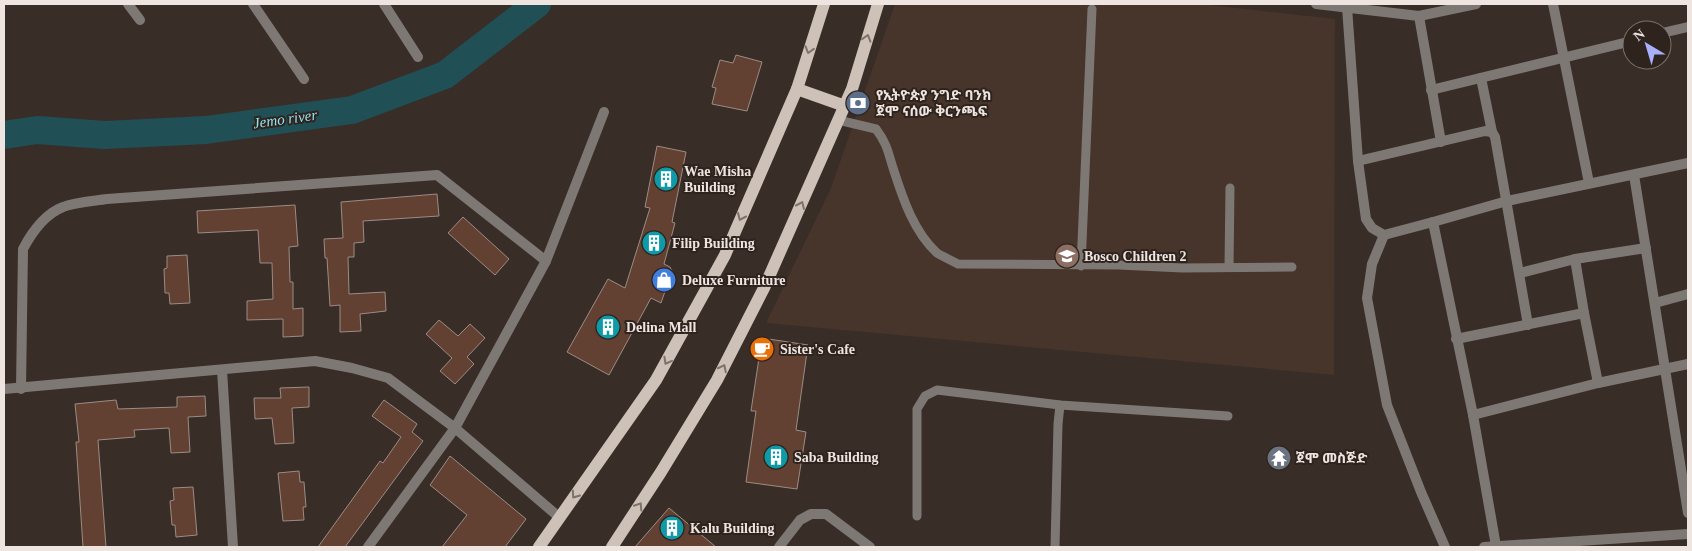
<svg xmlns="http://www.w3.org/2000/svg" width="1692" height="551" font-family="'Times New Roman','Noto Sans Ethiopic',serif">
<rect width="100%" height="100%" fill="#392d27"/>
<polygon fill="#47342b" points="895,4 1200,4 1335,19 1334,375 766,323 831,188"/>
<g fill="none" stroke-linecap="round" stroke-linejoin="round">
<polyline stroke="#204f56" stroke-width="28" points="4,135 37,130 105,135 206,130 352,110 445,75 537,4"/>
</g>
<g fill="#624132" stroke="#9c8c85">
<polygon points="736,55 762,62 747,111 712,104 716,88 712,87 720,60 733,63"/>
<polygon points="657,146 686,152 672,222 675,223 664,264 670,267 672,271 661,303 651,298 609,375 567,352 608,279 625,288 650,208 645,207"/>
<polygon points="437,194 439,216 363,221 364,242 354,243 354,257 348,257 349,294 385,292 386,311 360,314 361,331 340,332 340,305 330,306 327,258 325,258 324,239 343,238 341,202"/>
<polygon points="295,205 298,246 289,247 290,282 293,282 293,309 303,308 303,336 283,337 283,319 247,320 247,301 273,299 272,263 260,263 258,230 198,233 197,211"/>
<polygon points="463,217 509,259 495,275 448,233"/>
<polygon points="187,255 190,303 170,304 169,293 165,293 164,269 167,268 167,256"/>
<polygon points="439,320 458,336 470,324 485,338 467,357 474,364 455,384 440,371 452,358 426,334"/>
<polygon points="762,338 808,345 796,430 806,432 797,489 746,482 756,411 751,411"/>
<polygon points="309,387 309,407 292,408 294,443 275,444 272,418 255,419 254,398 281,398 280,388"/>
<polygon points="205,396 206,416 188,417 190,452 171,453 169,428 134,430 135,437 98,440 106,547 83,547 76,442 79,442 75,404 116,400 118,409 177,407 177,397"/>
<polygon points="384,400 417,424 412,432 423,441 345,547 318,547 380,461 383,463 401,437 372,416"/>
<polygon points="450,456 526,519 505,547 442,547 467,515 430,485"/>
<polygon points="299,471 300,482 304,482 306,507 303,507 304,520 283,521 278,473"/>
<polygon points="193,487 197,535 176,537 175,525 172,525 170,501 174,500 173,488"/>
<polygon points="669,508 716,547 635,547"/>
</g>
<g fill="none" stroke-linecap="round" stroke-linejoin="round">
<g stroke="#7e7874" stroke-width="9">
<path d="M838,120L876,129C888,145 888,153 894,171C903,199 914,232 937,253C943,257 951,260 958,264L1119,265L1182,268L1292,267"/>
<polyline points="1081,266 1092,9"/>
<polyline points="1229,267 1230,188"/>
<polyline points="917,516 917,409 925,396 937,390 1060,405 1228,416"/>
<polyline points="1055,547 1058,424 1060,405"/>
</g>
<g stroke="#7e7874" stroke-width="10">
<polyline points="128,4 140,20"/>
<polyline points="253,4 304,79"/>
<polyline points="384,4 418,57"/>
<polyline points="1316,4 1419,16 1476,4"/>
<polyline points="1553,4 1589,183"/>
<polyline points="1347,7 1358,161 1366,219 1372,228 1384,235 1433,222 1507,201 1688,163"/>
<polyline points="1419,16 1441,142"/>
<polyline points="1662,33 1688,27"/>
<polyline points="1481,78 1492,132"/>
<polyline points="1431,90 1632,41"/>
<polyline points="1358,161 1485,131 1492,132 1495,137 1528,325"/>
<polyline points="1634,175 1688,513"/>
<polyline points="1433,222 1473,415 1496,546"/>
<polyline points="1384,235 1372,264 1367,298 1387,405 1421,492 1445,547"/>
<polyline points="1575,259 1584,313 1598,383"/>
<polyline points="1520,273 1575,259 1646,248"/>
<polyline points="1655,303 1688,294"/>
<polyline points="1456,339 1584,313"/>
<polyline points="222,370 233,547"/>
<polyline points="4,389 315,361 352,368 388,378 455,428 560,518"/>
<path d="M21,389L23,249C32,232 45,214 63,207C75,202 94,201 107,199L437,175L546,261"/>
<polyline points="1473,415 1598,383 1688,364"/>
<polyline points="368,547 455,428 546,261 604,112"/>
<polyline points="779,547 800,520 811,514 826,514 870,547"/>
<polyline points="1484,547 1688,534"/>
</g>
<g stroke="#cdc1b8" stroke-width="12">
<polyline points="797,89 845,106"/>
<polyline points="539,547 656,380 725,255 797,89 824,4"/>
<polyline points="612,547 661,472 717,380 764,288 852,89 878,4"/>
</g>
</g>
<defs><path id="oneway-chevron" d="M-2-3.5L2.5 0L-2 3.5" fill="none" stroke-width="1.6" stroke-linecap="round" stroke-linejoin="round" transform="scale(1.25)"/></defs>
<g stroke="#7e726a">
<use href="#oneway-chevron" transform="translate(867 38) rotate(-73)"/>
<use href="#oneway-chevron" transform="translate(809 50) rotate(107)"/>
<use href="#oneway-chevron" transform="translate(801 205) rotate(-66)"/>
<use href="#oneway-chevron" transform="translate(741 217) rotate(114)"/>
<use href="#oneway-chevron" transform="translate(667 361) rotate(119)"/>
<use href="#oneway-chevron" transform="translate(723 368) rotate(-63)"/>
<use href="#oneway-chevron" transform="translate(575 495) rotate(125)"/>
<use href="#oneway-chevron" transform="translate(639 506) rotate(-57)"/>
</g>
<defs>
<symbol id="bank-disc" viewBox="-11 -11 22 22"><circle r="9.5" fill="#5c6f8a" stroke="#2f231d"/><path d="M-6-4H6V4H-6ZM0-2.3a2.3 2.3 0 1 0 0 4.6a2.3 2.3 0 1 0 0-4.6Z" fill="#fff"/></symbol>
<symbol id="building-disc" viewBox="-11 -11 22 22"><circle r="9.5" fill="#0f9aa8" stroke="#2f231d"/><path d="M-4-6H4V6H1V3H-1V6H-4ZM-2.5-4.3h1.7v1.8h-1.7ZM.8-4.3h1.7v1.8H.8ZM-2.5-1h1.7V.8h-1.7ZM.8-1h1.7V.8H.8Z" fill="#fff"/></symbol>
<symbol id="school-disc" viewBox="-11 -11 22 22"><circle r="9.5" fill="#8d6e63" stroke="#2f231d"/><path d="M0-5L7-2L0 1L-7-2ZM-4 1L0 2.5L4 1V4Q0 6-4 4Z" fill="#fff"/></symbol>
<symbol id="shop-disc" viewBox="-11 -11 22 22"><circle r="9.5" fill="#3f7fe0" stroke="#2f231d"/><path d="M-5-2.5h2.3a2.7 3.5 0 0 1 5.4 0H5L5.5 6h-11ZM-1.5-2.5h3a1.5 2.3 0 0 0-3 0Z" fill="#fff"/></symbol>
<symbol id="cafe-disc" viewBox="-11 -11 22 22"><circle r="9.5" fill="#e8710a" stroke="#2f231d"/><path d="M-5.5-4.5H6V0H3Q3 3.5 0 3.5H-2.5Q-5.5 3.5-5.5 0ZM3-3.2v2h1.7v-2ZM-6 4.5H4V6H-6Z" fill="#fff"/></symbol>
<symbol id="temple-disc" viewBox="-11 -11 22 22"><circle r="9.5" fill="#6b7280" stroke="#2f231d"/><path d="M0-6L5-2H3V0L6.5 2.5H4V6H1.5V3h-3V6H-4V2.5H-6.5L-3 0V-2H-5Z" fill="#fff"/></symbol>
</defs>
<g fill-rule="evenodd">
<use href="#bank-disc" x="844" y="89" width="28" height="28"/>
<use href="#building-disc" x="652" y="165" width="28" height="28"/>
<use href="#building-disc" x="640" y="229" width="28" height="28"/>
<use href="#school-disc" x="1053" y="242" width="28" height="28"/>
<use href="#shop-disc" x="650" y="266" width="28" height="28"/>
<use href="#building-disc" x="594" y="313" width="28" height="28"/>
<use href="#cafe-disc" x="748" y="335" width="28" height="28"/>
<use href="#building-disc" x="762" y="443" width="28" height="28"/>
<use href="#temple-disc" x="1265" y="444" width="28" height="28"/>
<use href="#building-disc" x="658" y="514" width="28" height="28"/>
</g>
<g text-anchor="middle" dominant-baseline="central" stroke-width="4" stroke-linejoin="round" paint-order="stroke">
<g font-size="14" font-weight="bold" fill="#eee5e1" stroke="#2f231d" text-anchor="start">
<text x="876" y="95">የኢትዮጵያ ንግድ ባንክ<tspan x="876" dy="16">ጀሞ ናሰው ቅርንጫፍ</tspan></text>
<text x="684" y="171">Wae Misha<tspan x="684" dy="16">Building</tspan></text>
<text x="672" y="243">Filip Building</text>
<text x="1084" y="256">Bosco Children 2</text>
<text x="682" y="280">Deluxe Furniture</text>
<text x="626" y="327">Delina Mall</text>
<text x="780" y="349">Sister's Cafe</text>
<text x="794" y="457">Saba Building</text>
<text x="1296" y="458">ጀሞ መስጅድ</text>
<text x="690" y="528">Kalu Building</text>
</g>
<g font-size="15" font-style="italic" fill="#91e3f1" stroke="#2f231d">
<text transform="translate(285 119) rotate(-8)">Jemo river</text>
</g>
</g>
<rect width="1692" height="551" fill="none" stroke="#eee5e1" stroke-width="10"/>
<g transform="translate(1647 45) rotate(322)"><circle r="24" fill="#2f231d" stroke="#7b716b"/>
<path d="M0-4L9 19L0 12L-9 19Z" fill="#a9b0fc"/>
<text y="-8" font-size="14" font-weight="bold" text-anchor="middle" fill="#eee5e1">N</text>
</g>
</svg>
